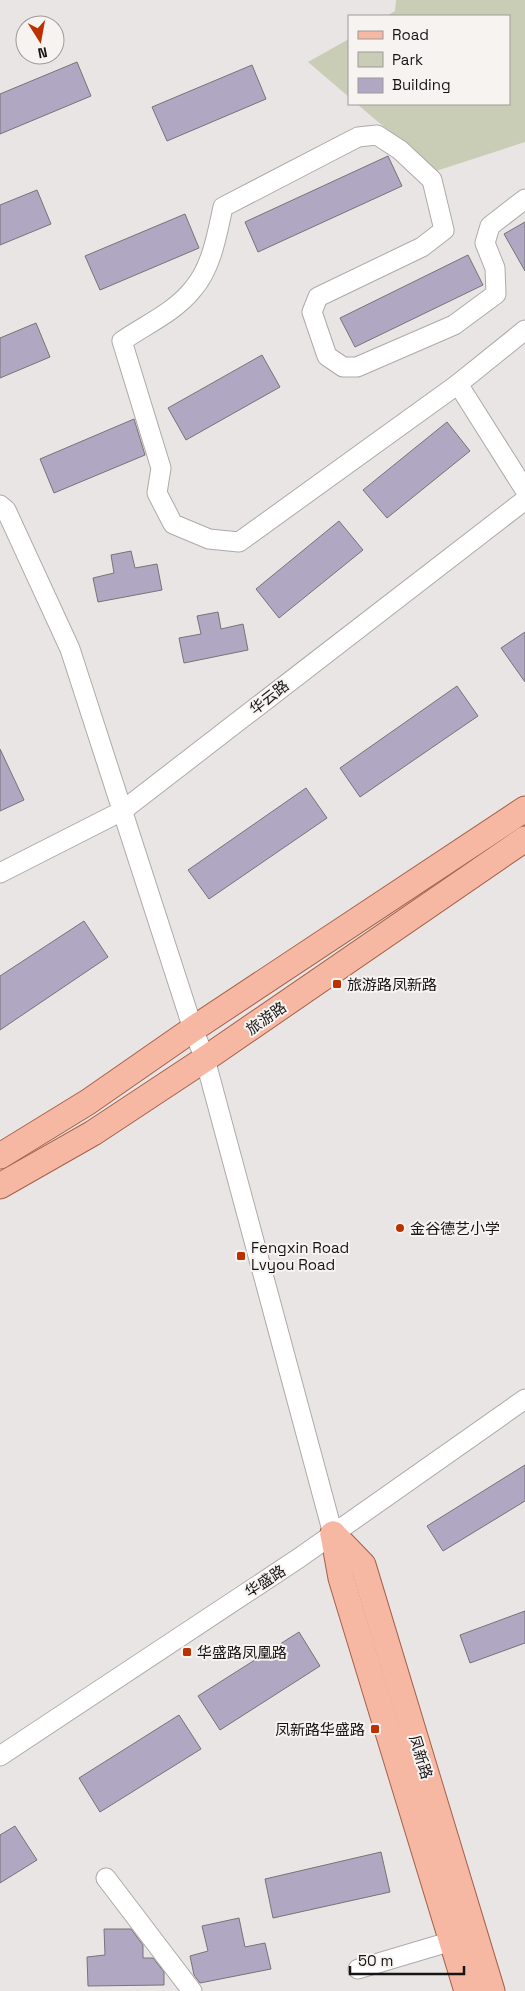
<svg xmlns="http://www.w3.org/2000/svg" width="525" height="1991" font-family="'Space Grotesk','Noto Sans SC',sans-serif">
<rect width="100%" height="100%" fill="#e9e5e4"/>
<g fill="#c9cdb5">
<polygon points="396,0 525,0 525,142 436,171 357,104 509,104 509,16 387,16 395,11"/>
<polygon points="349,39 349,97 308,62"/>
</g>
<g fill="#b0a7c3" stroke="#757477">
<polygon points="77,62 91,96 0,134 0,94"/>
<polygon points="252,65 266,99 167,141 152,107"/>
<polygon points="388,156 402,186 258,252 245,222"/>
<polygon points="37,190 51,224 0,245 0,205"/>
<polygon points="185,214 199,248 100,290 85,256"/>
<polygon points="525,222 525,271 504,234"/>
<polygon points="468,255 483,285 355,347 340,318"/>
<polygon points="36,323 50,357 0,378 0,338"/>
<polygon points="262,355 280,387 186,440 168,408"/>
<polygon points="134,419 145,455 54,493 40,459"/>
<polygon points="447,422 470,451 387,518 363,490"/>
<polygon points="339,521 363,550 279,618 256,589"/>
<polygon points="131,551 135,568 157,564 162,590 98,602 93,578 114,573 111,555"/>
<polygon points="218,612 221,629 243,624 248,650 184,663 179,638 201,634 197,616"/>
<polygon points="525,632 525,682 501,648"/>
<polygon points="457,686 478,716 360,797 340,768"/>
<polygon points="0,749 24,800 0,811"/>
<polygon points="306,788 327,818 209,899 188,870"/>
<polygon points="84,921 108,957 0,1030 0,976"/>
<polygon points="525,1465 525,1501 443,1551 427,1526"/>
<polygon points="525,1611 525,1643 470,1663 460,1635"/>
<polygon points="299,1632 320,1666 220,1730 198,1696"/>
<polygon points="179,1715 201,1749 100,1812 79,1778"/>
<polygon points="15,1826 37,1860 0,1883 0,1835"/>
<polygon points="381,1852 390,1892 273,1918 265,1879"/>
<polygon points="239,1918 245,1947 265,1943 271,1969 200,1983 194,1975 190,1956 208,1951 202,1926"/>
<polygon points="104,1929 131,1929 143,1945 143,1958 153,1958 164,1972 164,1985 88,1986 87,1957 105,1955"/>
</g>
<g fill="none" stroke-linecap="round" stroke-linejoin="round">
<defs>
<g id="minor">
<polyline points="525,330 458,384 525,490"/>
<path d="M458,384L239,542L209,539L173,524L157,493L161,468L122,341C145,325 175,312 193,289C212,267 217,234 223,207L358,137L377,135L400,150L432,180L444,230L422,247L318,297L312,312L327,356L343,367H357L454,325L496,294L495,268L485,243L490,226L525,199"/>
<polyline points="0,505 6,510 70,649 193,1029 205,1059 333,1534"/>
<polyline points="0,873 122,811 525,500"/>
<polyline points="0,1756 299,1558 525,1399"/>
<polyline points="106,1878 192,1991"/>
<polyline points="358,1969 452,1941"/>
</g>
<g id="major">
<polyline points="0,1156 88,1102 193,1029 525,809"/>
<polyline points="0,1186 93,1133 205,1059 525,839"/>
<polyline points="333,1534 363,1565 492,1991"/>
<polyline points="333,1534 341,1578 467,1991"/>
</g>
</defs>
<use href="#minor" stroke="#aeaaa9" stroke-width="21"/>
<use href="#major" stroke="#a56049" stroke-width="27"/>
<use href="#minor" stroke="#fff" stroke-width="19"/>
<use href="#major" stroke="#f7b8a3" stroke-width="25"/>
</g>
<g fill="#bb3200" stroke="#f7f3f1" stroke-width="2">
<rect x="332" y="979" width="10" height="10" rx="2.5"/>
<circle cx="400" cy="1228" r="5"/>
<rect x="236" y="1251" width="10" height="10" rx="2.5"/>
<rect x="182" y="1647" width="10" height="10" rx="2.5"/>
<rect x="370" y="1724" width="10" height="10" rx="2.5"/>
</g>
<g text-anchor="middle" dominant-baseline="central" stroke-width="4" stroke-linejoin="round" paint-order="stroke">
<g font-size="15" fill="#161514" stroke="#f7f3f1">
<text transform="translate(269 697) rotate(-38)">华云路</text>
<text transform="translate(266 1018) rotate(-35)">旅游路</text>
<text transform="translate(265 1581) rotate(-33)">华盛路</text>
<text transform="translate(421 1757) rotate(73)">凤新路</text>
</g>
<g font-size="15" fill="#161514" stroke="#f7f3f1" text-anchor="start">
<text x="347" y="984">旅游路凤新路</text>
<text x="410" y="1228">金谷德艺小学</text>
<text x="251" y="1247">Fengxin Road<tspan x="251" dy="17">Lvyou Road</tspan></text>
<text x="197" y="1652">华盛路凤凰路</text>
<text x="365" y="1729" text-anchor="end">凤新路华盛路</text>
</g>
</g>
<rect x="348" y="15" width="162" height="90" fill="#f7f3f1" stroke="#9d9a99"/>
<rect x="358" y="31" width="25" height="8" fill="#f7b8a3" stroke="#9d9a99"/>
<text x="392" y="40" font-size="15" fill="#161514">Road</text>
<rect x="358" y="52" width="25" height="15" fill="#c9cdb5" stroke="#9d9a99"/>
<text x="392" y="65" font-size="15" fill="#161514">Park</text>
<rect x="358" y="78" width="25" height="15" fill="#b0a7c3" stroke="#9d9a99"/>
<text x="392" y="90" font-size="15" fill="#161514">Building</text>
<g transform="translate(40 40) rotate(169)"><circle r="24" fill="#f7f3f1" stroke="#9d9a99"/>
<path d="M0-4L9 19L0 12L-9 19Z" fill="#bb3200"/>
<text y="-8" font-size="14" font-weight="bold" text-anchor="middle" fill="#161514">N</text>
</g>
<path d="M350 1966v8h114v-8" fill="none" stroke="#161514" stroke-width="2.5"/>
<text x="358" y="1966" font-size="15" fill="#161514" stroke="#f7f3f1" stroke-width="4" paint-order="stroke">50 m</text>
</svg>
